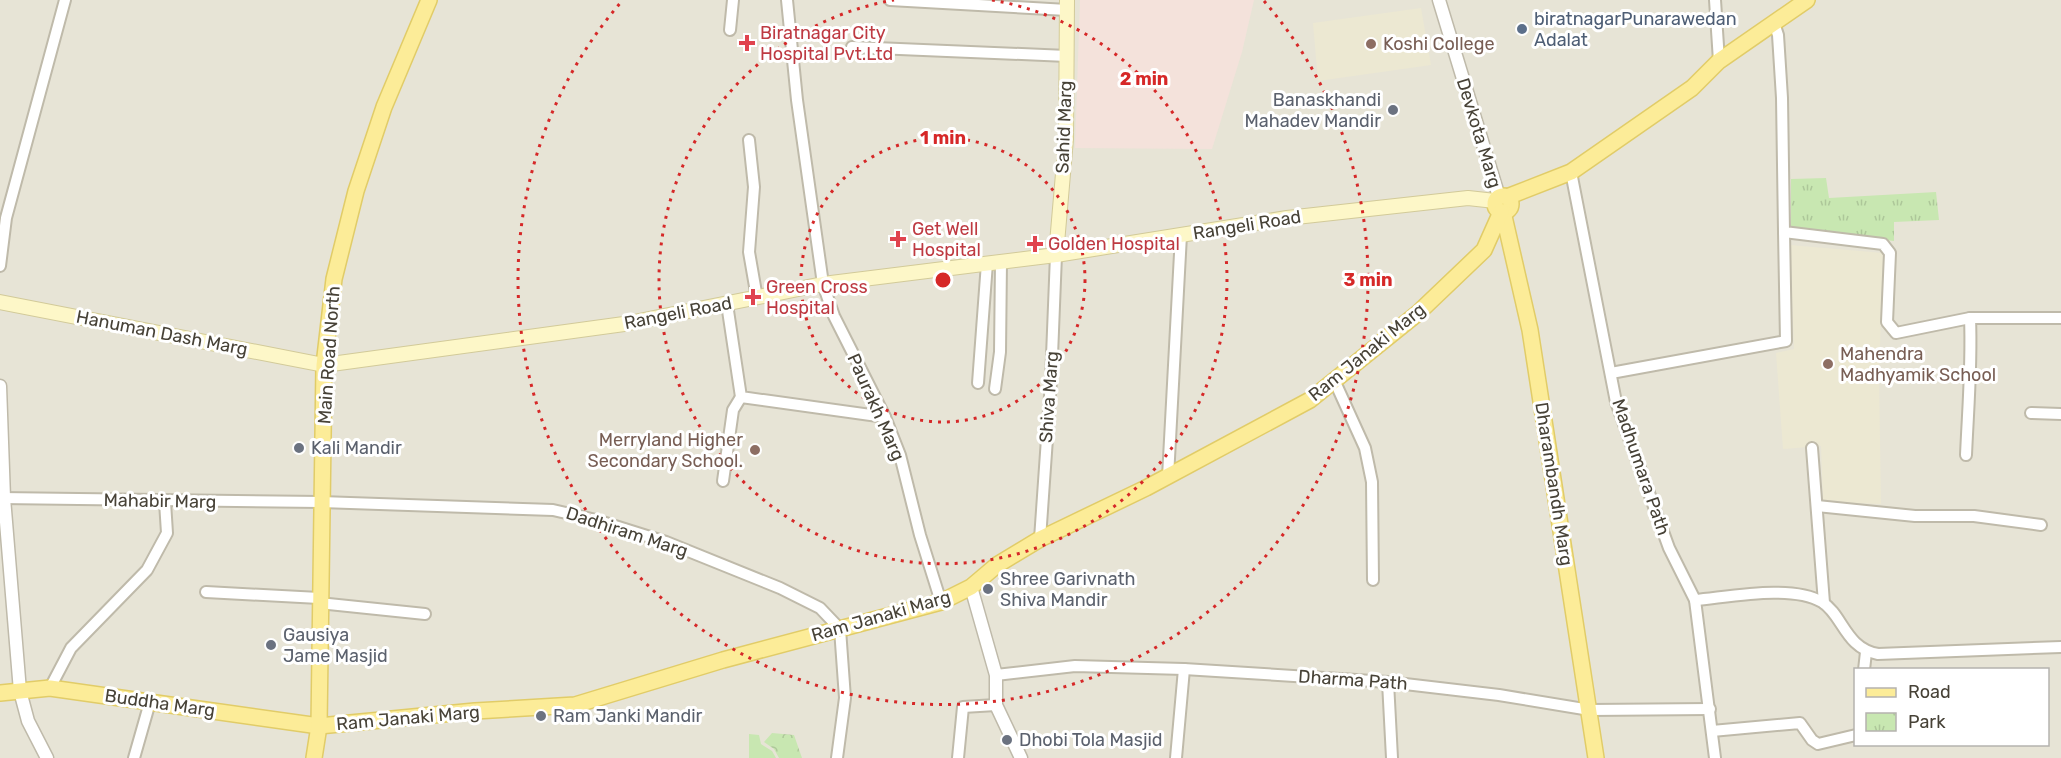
<svg xmlns="http://www.w3.org/2000/svg" width="2061" height="758" font-family="Rubik,sans-serif">
<defs>
<pattern id="forest-crowns" width="20" height="18" patternUnits="userSpaceOnUse" patternTransform="scale(1.5)"><rect width="20" height="18" fill="#c8e7b1"/><path d="M2 6a3 3 0 1 1 6 0M12 15a3 3 0 1 1 6 0" fill="none" stroke="#adc799"/></pattern>
<pattern id="park-tufts" width="24" height="20" patternUnits="userSpaceOnUse" patternTransform="scale(1.5)"><rect width="24" height="20" fill="#c8e7b1"/><path d="M3 7l-1-3M5 7V3M7 7l1-3M15 17l-1-3M17 17v-4M19 17l1-3" fill="none" stroke="#adc799"/></pattern>
</defs>
<rect width="100%" height="100%" fill="#f3f1e8"/>
<path fill="#e7e4d6" fill-rule="evenodd" d="M0,0H2061V758H0ZM1856,670H2048V744H1856Z"/>
<g fill="#ece8d2">
<polygon points="1421,8 1431,65 1318,81 1313,23"/>
<polygon points="1790,245 1883,253 1879,376 1881,504 1823,502 1821,446 1783,449 1776,353 1794,349"/>
</g>
<polygon fill="#f4e2db" points="1080,0 1254,0 1242,52 1212,149 1075,148"/>
<polygon fill="#c8e7b1" points="749,734 759,735 761,744 772,751 776,758 749,758"/>
<polygon fill="url(#forest-crowns)" points="772,733 794,735 802,758 779,758 774,749 764,742"/>
<polygon fill="url(#park-tufts)" points="1826,178 1829,198 1936,192 1939,220 1894,222 1894,241 1791,229 1791,179"/>
<g fill="none" stroke-linecap="round" stroke-linejoin="round">
<defs>
<g id="minor">
<polyline points="787,0 797,100 823,284 834,316 885,417 900,455 920,535 941,602"/>
<polyline points="890,0 1067,10"/>
<polyline points="1715,0 1719,61"/>
<polyline points="1774,23 1778,35 1782,98 1784,232 1883,244 1890,253 1887,322 1896,333 1970,318 2061,318"/>
<polyline points="730,30 733,0"/>
<polyline points="852,47 1067,56"/>
<polyline points="749,140 754,187 749,252 757,298"/>
<polyline points="1571,172 1616,402 1669,548 1695,600 1715,758"/>
<polyline points="0,266 6,218 65,0"/>
<polyline points="727,304 741,397 885,417"/>
<polyline points="1611,373 1786,341 1784,232"/>
<polyline points="1335,382 1365,448 1372,482 1373,580"/>
<polyline points="978,383 987,263"/>
<polyline points="995,389 1000,352 1001,262"/>
<polyline points="2031,413 2061,414"/>
<polyline points="1812,448 1824,603"/>
<path d="M1966,455C1968,409 1972,364 1970,318"/>
<polyline points="1168,477 1181,235"/>
<polyline points="723,481 733,410 741,397"/>
<polyline points="0,498 321,502 553,510 596,520 666,542 780,588 820,608 840,629 845,698 837,758"/>
<polyline points="1817,506 1915,516 1974,516 2041,525"/>
<polyline points="1040,539 1051,381 1056,255"/>
<polyline points="206,592 319,598"/>
<path d="M1695,600C1729,597 1792,584 1822,602C1843,615 1845,648 1878,654L2061,647"/>
<polyline points="319,603 425,614"/>
<polyline points="1864,670 1866,652"/>
<polyline points="996,675 1075,666 1184,669 1388,682 1499,695 1590,710 1710,709"/>
<polyline points="1388,682 1392,758"/>
<polyline points="50,688 71,648 147,570 167,533 165,502"/>
<polyline points="1712,731 1800,723 1812,740 1818,744 1856,735"/>
<polyline points="134,758 150,702"/>
<polyline points="958,758 963,707 996,705"/>
<polyline points="1176,758 1184,669"/>
</g>
<g id="tertiary">
<polyline points="1439,0 1499,197"/>
<polyline points="0,386 4,498 20,691 28,721 47,758"/>
<polyline points="971,587 996,675 996,705 1021,758"/>
</g>
<g id="secondary">
<polyline points="1056,255 1066,139 1067,0"/>
<polyline points="0,302 324,365 624,324 823,284 1056,255 1287,218 1468,198 1495,201"/>
</g>
<g id="primary">
<circle cx="1503" cy="204" r="8"/>
<polyline points="1507,197 1571,172 1692,88 1719,61 1807,0"/>
<polyline points="1503,212 1530,330 1596,758"/>
<polyline points="0,693 50,688 319,726 475,711 575,705 723,660 941,602 971,587 997,565 1040,539 1146,488 1310,400 1418,313 1484,250 1501,212"/>
<polyline points="314,758 319,726 324,365 334,279 356,191 384,107 429,0"/>
</g>
</defs>
<use href="#minor" stroke="#bfbaaa" stroke-width="14"/>
<use href="#tertiary" stroke="#bfbaaa" stroke-width="15"/>
<use href="#secondary" stroke="#d2ca99" stroke-width="16"/>
<use href="#primary" stroke="#e1cc68" stroke-width="18"/>
<use href="#minor" stroke="#fff" stroke-width="10"/>
<use href="#tertiary" stroke="#fff" stroke-width="12"/>
<use href="#secondary" stroke="#fdf7c8" stroke-width="14"/>
<use href="#primary" stroke="#fcec98" stroke-width="15"/>
</g>
<g fill="none" stroke="#d62828" stroke-width="3" stroke-dasharray="3 6">
<circle cx="943" cy="280" r="142"/>
<path d="M992 0A284 284 0 1 1 894 0"/>
<path d="M1264 1A425 425 0 1 1 622 1"/>
</g>
<circle fill="#5c6f8a" stroke="#fff" stroke-width="2" cx="1522" cy="29" r="6"/>
<g fill="#e0444e" stroke="#fff" stroke-width="2">
<path d="M744 34h6v6h6v6h-6v6h-6v-6h-6v-6h6z"/>
<path d="M895 230h6v6h6v6h-6v6h-6v-6h-6v-6h6z"/>
<path d="M1032 235h6v6h6v6h-6v6h-6v-6h-6v-6h6z"/>
<path d="M750 288h6v6h6v6h-6v6h-6v-6h-6v-6h6z"/>
</g>
<g fill="#8d6e63" stroke="#fff" stroke-width="2">
<circle cx="1371" cy="44" r="6"/>
<circle cx="1828" cy="364" r="6"/>
<circle cx="755" cy="450" r="6"/>
</g>
<g fill="#6b7280" stroke="#fff" stroke-width="2">
<circle cx="1393" cy="110" r="6"/>
<circle cx="299" cy="448" r="6"/>
<circle cx="988" cy="589" r="6"/>
<circle cx="271" cy="645" r="6"/>
<circle cx="541" cy="716" r="6"/>
<circle cx="1007" cy="740" r="6"/>
</g>
<g text-anchor="middle" dominant-baseline="central" stroke-width="6" stroke-linejoin="round" paint-order="stroke">
<g font-size="18" fill="#4e5e75" stroke="#fff" text-anchor="start">
<text x="1534" y="19">biratnagarPunarawedan<tspan x="1534" dy="21">Adalat</tspan></text>
</g>
<g font-size="18" fill="#be3a42" stroke="#fff" text-anchor="start">
<text x="760" y="33">Biratnagar City<tspan x="760" dy="21">Hospital Pvt.Ltd</tspan></text>
<text x="912" y="229">Get Well<tspan x="912" dy="21">Hospital</tspan></text>
<text x="1048" y="244">Golden Hospital</text>
<text x="766" y="287">Green Cross<tspan x="766" dy="21">Hospital</tspan></text>
</g>
<g font-size="18" fill="#785e54" stroke="#fff" text-anchor="start">
<text x="1383" y="44">Koshi College</text>
<text x="1840" y="354">Mahendra<tspan x="1840" dy="21">Madhyamik School</tspan></text>
<text x="743" y="440" text-anchor="end">Merryland Higher<tspan x="743" dy="21">Secondary School.</tspan></text>
</g>
<g font-size="18" fill="#5b616d" stroke="#fff" text-anchor="start">
<text x="1381" y="100" text-anchor="end">Banaskhandi<tspan x="1381" dy="21">Mahadev Mandir</tspan></text>
<text x="311" y="448">Kali Mandir</text>
<text x="1000" y="579">Shree Garivnath<tspan x="1000" dy="21">Shiva Mandir</tspan></text>
<text x="283" y="635">Gausiya<tspan x="283" dy="21">Jame Masjid</tspan></text>
<text x="553" y="716">Ram Janki Mandir</text>
<text x="1019" y="740">Dhobi Tola Masjid</text>
</g>
<g font-size="18" fill="#474237" stroke="#fff">
<text transform="translate(1064 127) rotate(-88)">Sahid Marg</text>
<text transform="translate(1479 133) rotate(73)">Devkota Marg</text>
<text transform="translate(1247 225) rotate(-9)">Rangeli Road</text>
<text transform="translate(678 313) rotate(-11)">Rangeli Road</text>
<text transform="translate(162 333) rotate(11)">Hanuman Dash Marg</text>
<text transform="translate(1367 352) rotate(-39)">Ram Janaki Marg</text>
<text transform="translate(329 355) rotate(-86)">Main Road North</text>
<text transform="translate(1049 397) rotate(-86)">Shiva Marg</text>
<text transform="translate(876 407) rotate(66)">Paurakh Marg</text>
<text transform="translate(1641 467) rotate(71)">Madhumara Path</text>
<text transform="translate(1554 484) rotate(81)">Dharambandh Marg</text>
<text transform="translate(160 501) rotate(1)">Mahabir Marg</text>
<text transform="translate(627 532) rotate(18)">Dadhiram Marg</text>
<text transform="translate(881 616) rotate(-16)">Ram Janaki Marg</text>
<text transform="translate(1353 680) rotate(4)">Dharma Path</text>
<text transform="translate(160 703) rotate(8)">Buddha Marg</text>
<text transform="translate(408 718) rotate(-5)">Ram Janaki Marg</text>
</g>
</g>
<circle cx="943" cy="280" r="9" fill="#d62828" stroke="#fff" stroke-width="3"/>
<g font-size="18" text-anchor="middle" font-weight="bold" fill="#d62828" stroke="#fff" stroke-width="6" stroke-linejoin="round" paint-order="stroke">
<text x="1144" y="85">2 min</text>
<text x="943" y="144">1 min</text>
<text x="1368" y="286">3 min</text>
</g>
<rect x="1854" y="668" width="195" height="78" fill="#ffffff" stroke="#b5b3af" stroke-width="1.5"/>
<rect x="1866" y="688" width="30" height="9" fill="#fcec98" stroke="#b5b3af" stroke-width="1.5"/>
<text x="1908" y="698" font-size="18" fill="#474237">Road</text>
<rect x="1866" y="713" width="30" height="18" fill="url(#park-tufts)" stroke="#b5b3af" stroke-width="1.5"/>
<text x="1908" y="728" font-size="18" fill="#474237">Park</text>
</svg>
